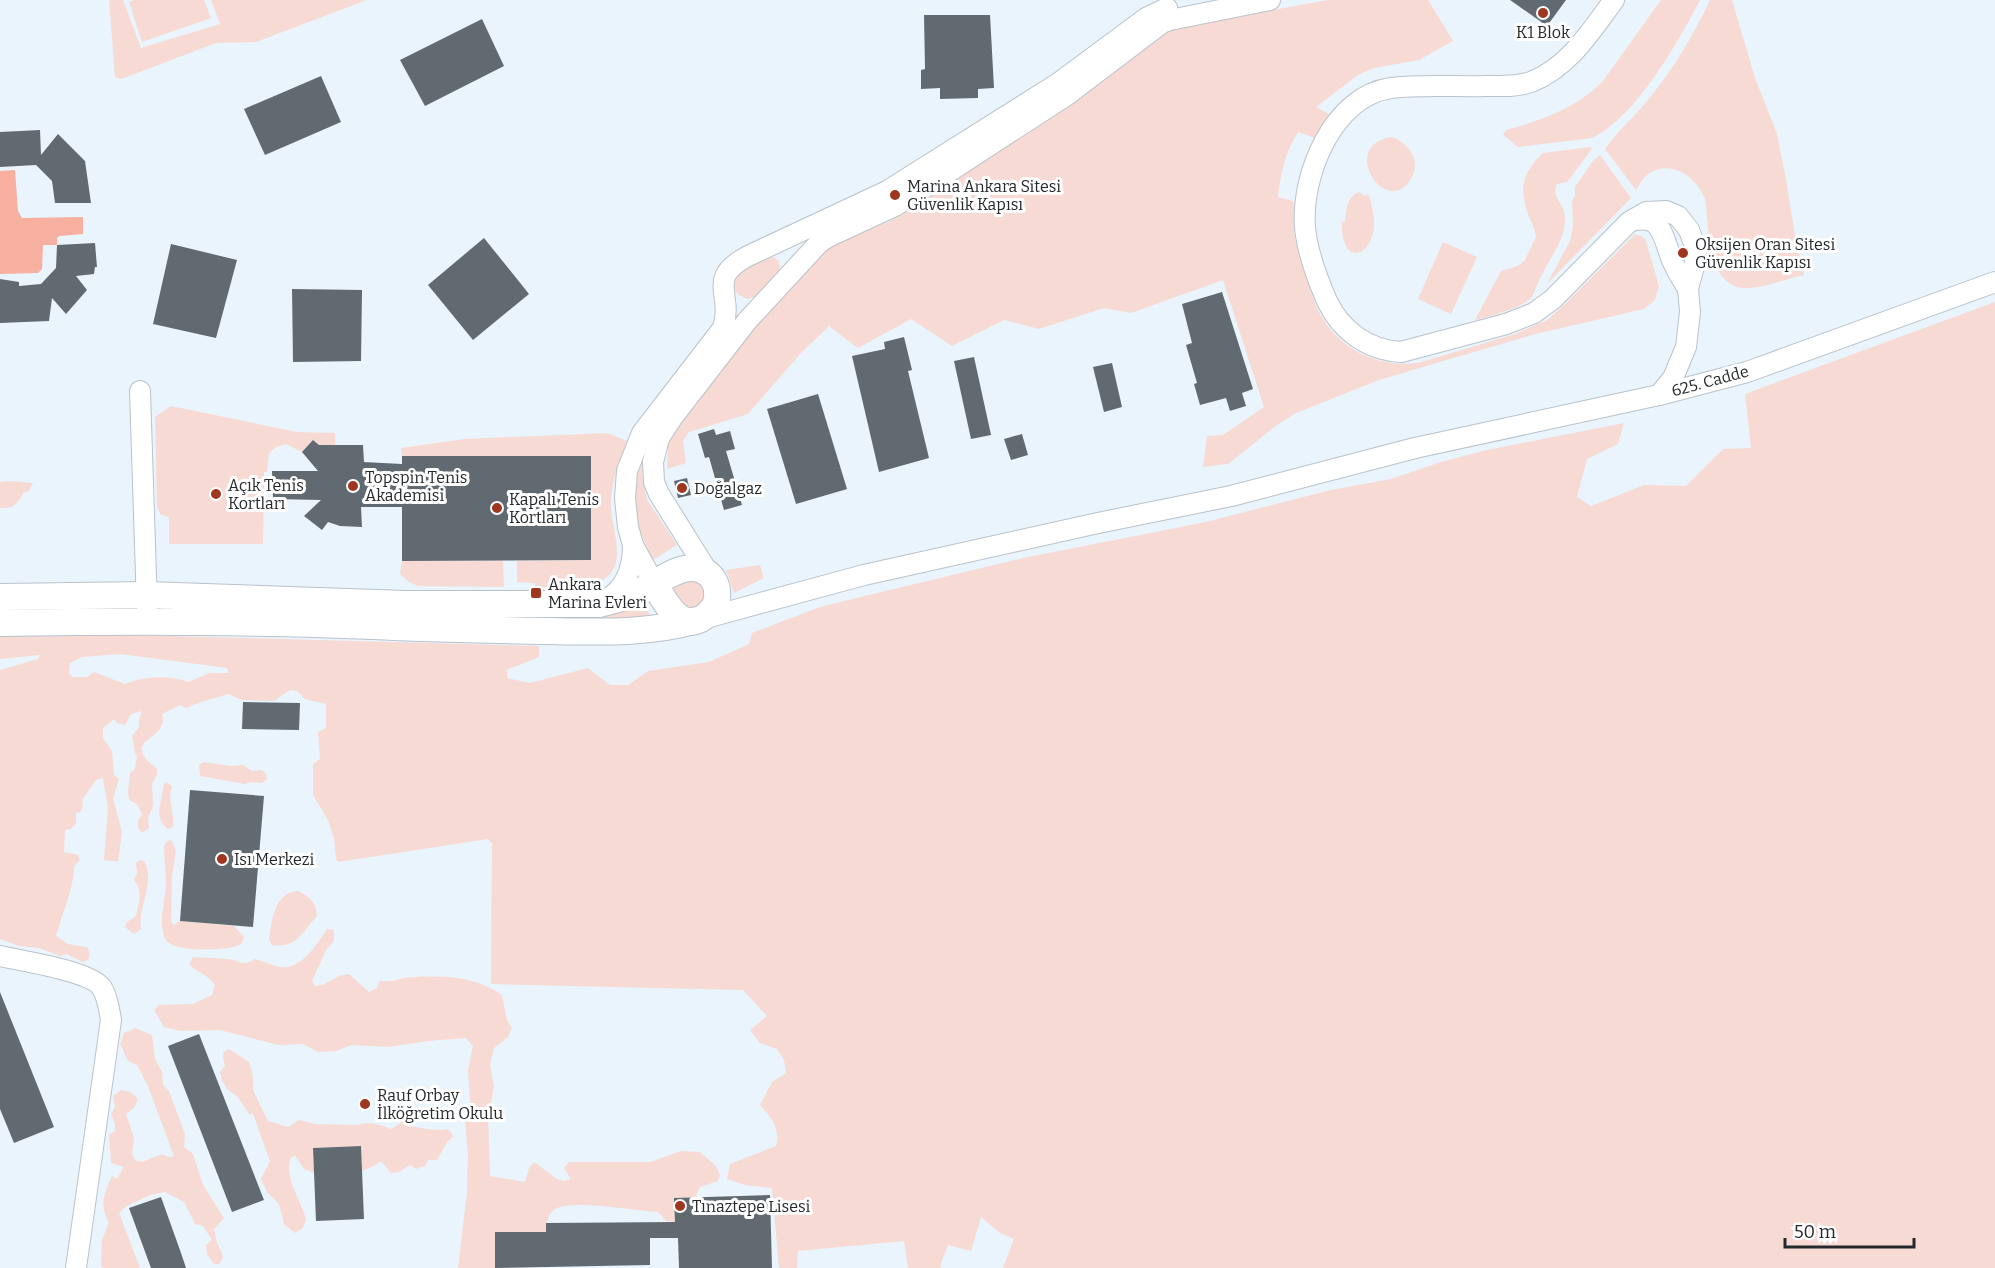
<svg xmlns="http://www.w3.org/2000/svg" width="1995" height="1268" font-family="Bitter,serif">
<rect width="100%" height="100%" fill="#eaf4fc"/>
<g fill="#f7dad3" fill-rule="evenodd">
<polygon points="109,0 123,0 141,48 220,24 211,0 367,0 256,42 216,43 121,79 115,77"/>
<polygon points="134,0 204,0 211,18 142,42 129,2"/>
<path d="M1328,0H1428L1453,41L1419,60L1374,68L1358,75L1316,107L1329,114L1315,138L1298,132C1286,151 1280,173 1278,197L1293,201C1296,213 1293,226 1295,238C1298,252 1303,265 1307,279C1311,290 1314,303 1320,314C1339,350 1379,368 1418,363L1515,334L1547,320L1563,306L1635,234L1643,237L1646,241L1659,286L1655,300L1644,309L1535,334L1379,380L1296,413L1277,425L1228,464L1203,467L1207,436L1223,435L1264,407L1223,280L1131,313L1104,308L1039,329L1004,320L952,346L911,319L858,348L829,326L800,354L748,414L689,432L683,441L686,463L667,469L668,444L674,431L703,391L754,328L828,247L888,222L915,207L1083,96L1168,29Z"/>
<path d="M1661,0H1700C1679,41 1635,118 1592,138L1518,147L1503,135L1506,130C1541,121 1578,107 1603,81Z"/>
<path d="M1710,0H1732L1755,78L1777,134L1786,179L1795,236L1804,275C1786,279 1768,286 1750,288C1705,291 1710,228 1705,199C1697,178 1674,160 1651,172C1644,176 1640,184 1636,190L1605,149C1616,133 1630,121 1642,107C1669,76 1693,37 1710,0Z"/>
<path d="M1391,137C1408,142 1421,160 1412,177C1388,222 1337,146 1391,137Z"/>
<path d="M1590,147L1592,149L1567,182L1557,184C1550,198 1565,203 1565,217C1565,240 1552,254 1543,273C1538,280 1536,291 1531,298C1524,307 1486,318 1475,320L1501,271L1518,266L1525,260L1536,237C1535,229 1531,221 1528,214C1519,188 1523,171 1543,153Z"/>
<polygon points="1600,155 1631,198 1547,284 1570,241 1573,226 1572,201 1575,196 1575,187 1593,161"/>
<path d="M1359,192L1365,196L1368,194C1391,251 1340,278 1342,222H1345C1346,211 1347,196 1359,192Z"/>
<polygon points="1443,242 1477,257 1451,314 1418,299"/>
<path d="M771,256L779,261L780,270L759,295L748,299C736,295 733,290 731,279L737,270Z"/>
<path d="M1995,302V1268H1003L1014,1239L1000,1233L981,1217L971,1251L948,1245L940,1266L942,1268H908L904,1241L798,1251L797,1268H779L772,1188L745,1185L727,1179L730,1164L776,1146C781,1129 771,1117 760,1105L772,1082L786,1073L784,1060L777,1049L760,1043L750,1030L767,1016L743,990L491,984L492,843L488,839L338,862L336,859L334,839L328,820L313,795V764L320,759L318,732L326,728V704L305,699L297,691L290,690L274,701L242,700L228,694L201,702L186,708L180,705L162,714C169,739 129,737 146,759C149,763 153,765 157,769V775L152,784L153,806L148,818L149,828L142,833L138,828V821L142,814L137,804L129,800L128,792L130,773L135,769L137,757C133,750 135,744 132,736L139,727V720L142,711L131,714L125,725L117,723L114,719L103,728V738L112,751L114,775L119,779L113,798L122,832L118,862L104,860L108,808L103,778L96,780L82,800L83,806L80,813L76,812V823L71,829L65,830L64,852L78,855L80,860L74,866C75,884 61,917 56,936L68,944L87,947L90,954L88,960L83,962L66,954L60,956L39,948L19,946L0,939V670L38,659L40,655L0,659V635H132L539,646V657L507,670V678L530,683L588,668L610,685H628L648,671L709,662L749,644L752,633L820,607L865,596L1023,558L1206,522L1331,490L1391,479L1441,462L1487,450L1624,423L1618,444L1587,459L1577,497L1591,506L1644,485L1686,486L1723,449L1751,448L1745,394ZM120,654L227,668L229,673H210L188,682C169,675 144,676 125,684L94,672L87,677H72L69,673L70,663L82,657Z"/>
<polygon points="735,314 744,316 646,445 642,473 647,500 677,545 653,560 636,523 633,489 642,448"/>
<polygon points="171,406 297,432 335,433 335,445 319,445 313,441 302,452 286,444 276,447 269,453 267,472 264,472 263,544 169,544 169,517 161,515 157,507 155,417"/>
<path d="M607,433L627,441C619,463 610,484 611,508C612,523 617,538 617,553C617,595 563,587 535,587V583L517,582V561L591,560V456H402L401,448L465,439Z"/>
<path d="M10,481L33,483L29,491L23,493C17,505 14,508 0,508V482Z"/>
<polygon points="402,561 503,561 504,587 418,586 409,582 400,574"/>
<polygon points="760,565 764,578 734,593 726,570"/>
<polygon points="686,576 705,586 706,602 687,614 672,593 675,586"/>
<polygon points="645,601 650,617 589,620 589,616"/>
<polygon points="204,762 231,766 243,765 252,771 261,770 266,773 267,779 262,783 251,782 245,784 206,777 200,776 199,765"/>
<path d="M166,782L172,786C167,802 175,812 173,827L168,829C152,817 163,801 163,786Z"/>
<path d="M171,840L176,850L172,876L171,921L174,925L180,921L234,926L244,937C242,942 243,943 239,945C228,951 184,951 173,945C170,944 167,941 165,939C158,918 165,905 166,884C166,871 164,859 164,846L166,842Z"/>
<path d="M140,860L144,861C156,881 137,910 141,929L134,934L125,927L127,922L136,916C139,903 143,891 134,880L137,873L136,863Z"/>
<path d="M298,891C310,897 316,902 317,916C301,933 298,948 272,945L269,940C272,920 274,893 298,891Z"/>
<path d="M327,929L334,930V941L326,950L312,981L315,986C330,985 331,976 349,974L369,992L377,988L380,981H394L403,978C436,975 474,975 502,995L507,1020L512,1028L508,1037L494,1048L490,1065L494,1086L492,1099L488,1112L490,1176L525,1182L529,1168L534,1162L557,1179L565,1181L571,1179L564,1168L569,1162H650L681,1151L700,1152L715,1165L720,1175L718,1181L700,1187L695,1197L674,1198L675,1222L666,1221L658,1212C637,1211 568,1198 554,1210C547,1216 546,1224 546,1232H495V1268H458L467,1192L468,1156L465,1121L471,1113L468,1071L473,1046L466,1038L428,1041L388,1047L352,1045L336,1051L318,1052L303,1044L278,1045L220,1030L181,1031L164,1027L154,1010L158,1005L193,1004L212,995L215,985C207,974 198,973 189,964L193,957C204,958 216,958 227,959C240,960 241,968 255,959C263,961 271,965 279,967C301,971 317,944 327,929Z"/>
<path d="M135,1028L152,1035L155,1059L162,1072L163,1085L169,1091L185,1134L184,1147L193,1154L203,1185L224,1218L214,1229L217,1243L223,1256L220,1264H214L207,1254L206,1245L212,1240L203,1226L195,1224L184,1202L165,1192L150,1195L127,1206L119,1213L140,1268H103L101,1265L102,1240L109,1223C99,1203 104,1195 112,1176L117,1179L124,1167L111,1163L109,1135L115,1131V1124L111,1114L115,1107L113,1096L121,1090L130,1092L138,1099L134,1108L126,1114L134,1138L132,1154L135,1160L142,1162L162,1154L169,1157L174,1156L148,1086L137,1065L128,1061L120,1044L124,1033Z"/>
<path d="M229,1049L249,1062L253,1076V1090L268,1121L288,1127L299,1120L315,1124L357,1125C369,1121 380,1124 391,1129L404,1121L407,1126C421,1127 434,1132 447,1129L452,1133L453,1137L447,1142L437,1160H428L425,1166L416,1169L410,1165L399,1172L391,1173L381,1161L374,1166L362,1171L361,1146L313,1148L314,1173L304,1169L295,1156L291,1157C283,1177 301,1200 306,1219L303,1228L295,1233L284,1224L279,1204L267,1192L261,1179L270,1161L253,1114H249L237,1096L228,1090L222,1081L220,1071L225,1066L223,1056L224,1052Z"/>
</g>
<polygon fill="#f7af9f" points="15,170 18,211 22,218 83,217 83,234 59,236 57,238 57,245 43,245 42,269 38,273 0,274 0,171"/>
<g fill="#626a71">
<polygon points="1510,0 1566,0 1547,26"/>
<polygon points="924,15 990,15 994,88 978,89 978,98 940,99 940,88 921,89 921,70 925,69"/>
<polygon points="482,19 504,66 425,106 400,60"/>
<polygon points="321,76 341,122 265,155 244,109"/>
<polygon points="40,130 41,155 58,134 85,161 91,203 55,203 52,181 36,165 0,167 0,132"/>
<polygon points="484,238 529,294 473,340 428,285"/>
<polygon points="95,243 97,267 95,267 94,274 76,276 87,290 66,314 52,298 49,321 0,323 0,279 19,282 19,286 41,284 56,268 57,245"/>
<polygon points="171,244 237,260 216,338 153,324"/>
<polygon points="292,289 362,290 361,361 293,362"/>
<polygon points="1222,292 1253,389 1242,393 1246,406 1230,411 1226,398 1200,405 1194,384 1197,383 1186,345 1192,343 1182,304"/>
<polygon points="904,337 912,370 908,371 929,458 879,472 852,356 885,349 884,342"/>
<polygon points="974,357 991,435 971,439 954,361"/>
<polygon points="1112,363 1122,407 1104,412 1093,367"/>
<polygon points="818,394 847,489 796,504 767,409"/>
<polygon points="714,429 716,435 730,431 735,449 726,451 742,505 724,510 709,457 705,458 698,434"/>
<polygon points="1022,434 1028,455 1011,460 1004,439"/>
<polygon points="313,440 319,445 363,445 364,462 402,464 402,456 591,456 591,560 402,561 402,507 361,507 362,527 340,526 328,522 322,530 304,516 321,500 273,499 272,471 318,471 302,452"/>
<polygon points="687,478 691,495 678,498 674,481"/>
<polygon points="243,702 300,703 299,730 242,729"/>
<polygon points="190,790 264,796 253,927 180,921"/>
<polygon points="0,992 54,1127 14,1143 0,1109"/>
<polygon points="199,1034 264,1200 232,1212 168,1046"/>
<polygon points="361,1146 364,1219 316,1221 313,1148"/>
<polygon points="770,1195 772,1268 679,1268 678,1238 650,1238 650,1265 495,1268 495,1232 546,1232 546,1223 675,1222 674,1198"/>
<polygon points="161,1197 181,1253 186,1268 151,1268 129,1208"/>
</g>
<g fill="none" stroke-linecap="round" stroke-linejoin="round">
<defs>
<g id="minor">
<path d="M1614,0C1591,31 1569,67 1531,82C1517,87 1501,86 1486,86C1455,87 1422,84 1391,88C1333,96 1301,175 1305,227C1307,251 1317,278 1327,301C1341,331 1368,350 1401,352L1506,324L1534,313L1553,299L1629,222L1646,212L1666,211L1678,216L1689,230L1696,249V259L1688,289L1690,312L1686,347L1673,378L1659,395"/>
<path d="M1631,221C1660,214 1662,232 1670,255C1674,267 1681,278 1688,289"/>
<polyline points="140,391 147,607"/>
<polyline points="711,577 659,494 654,482 653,462 659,438 672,418 747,321 819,243 828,237 895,206 938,179 1067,95 1162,23 1170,20 1270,0"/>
<path d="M655,585L633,545L628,527L625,498L627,471L642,433L723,328C734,293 705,279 748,256L887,191L1057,84L1146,18L1167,8"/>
<path d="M604,601C625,590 633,568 633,545"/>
<polyline points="702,619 864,575 1098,523 1231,496 1415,448 1659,395 1747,372 1995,282"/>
<path d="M0,956C22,961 91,971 102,988C108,998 109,1009 111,1020L76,1268"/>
</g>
<g id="tertiary">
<path d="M0,597L147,595L405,604H599C613,601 626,597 639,592C658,583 686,557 707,573C713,577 717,585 717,592C718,600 715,608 709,613C683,638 666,603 655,585"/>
<path d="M0,623C124,621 248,621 372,626C431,629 490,630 549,631C599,632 649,634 697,620"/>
</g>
</defs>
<use href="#minor" stroke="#b9c2ca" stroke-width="22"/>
<use href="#tertiary" stroke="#b9c2ca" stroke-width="28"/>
<use href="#minor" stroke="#fff" stroke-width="20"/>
<use href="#tertiary" stroke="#fff" stroke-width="26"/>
</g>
<g fill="#9f3620" stroke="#fff" stroke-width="2">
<circle cx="1543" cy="13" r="6"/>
<circle cx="895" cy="195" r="6"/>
<circle cx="1683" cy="253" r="6"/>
<circle cx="353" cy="486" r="6"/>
<circle cx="682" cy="488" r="6"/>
<circle cx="216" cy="494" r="6"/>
<circle cx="497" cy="508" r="6"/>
<rect x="530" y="587" width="12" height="12" rx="3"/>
<circle cx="222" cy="859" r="6"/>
<circle cx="365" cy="1104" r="6"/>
<circle cx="680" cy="1206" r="6"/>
</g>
<g text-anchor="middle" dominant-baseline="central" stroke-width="6" stroke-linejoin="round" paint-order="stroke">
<g font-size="16" fill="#25292c" stroke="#fff" text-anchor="start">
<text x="1543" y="32" text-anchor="middle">K1 Blok</text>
<text x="907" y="186">Marina Ankara Sitesi<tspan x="907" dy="18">Güvenlik Kapısı</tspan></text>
<text x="1695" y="244">Oksijen Oran Sitesi<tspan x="1695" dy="18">Güvenlik Kapısı</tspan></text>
<text x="365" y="477">Topspin Tenis<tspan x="365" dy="18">Akademisi</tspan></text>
<text x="228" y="485">Açık Tenis<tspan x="228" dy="18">Kortları</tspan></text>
<text x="694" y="488">Doğalgaz</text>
<text x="509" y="499">Kapalı Tenis<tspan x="509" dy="18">Kortları</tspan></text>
<text x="548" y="584">Ankara<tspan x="548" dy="18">Marina Evleri</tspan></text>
<text x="234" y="859">Isı Merkezi</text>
<text x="377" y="1095">Rauf Orbay<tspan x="377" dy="18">İlköğretim Okulu</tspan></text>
<text x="692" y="1206">Tınaztepe Lisesi</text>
</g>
<g font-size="16" fill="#25292c" stroke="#fff">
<text transform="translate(1710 381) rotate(-15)">625. Cadde</text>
</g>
</g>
<path d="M1785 1238v9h129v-9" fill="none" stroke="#25292c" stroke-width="3"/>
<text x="1794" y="1238" font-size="18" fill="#25292c" stroke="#ffffff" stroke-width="4.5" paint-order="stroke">50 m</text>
</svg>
